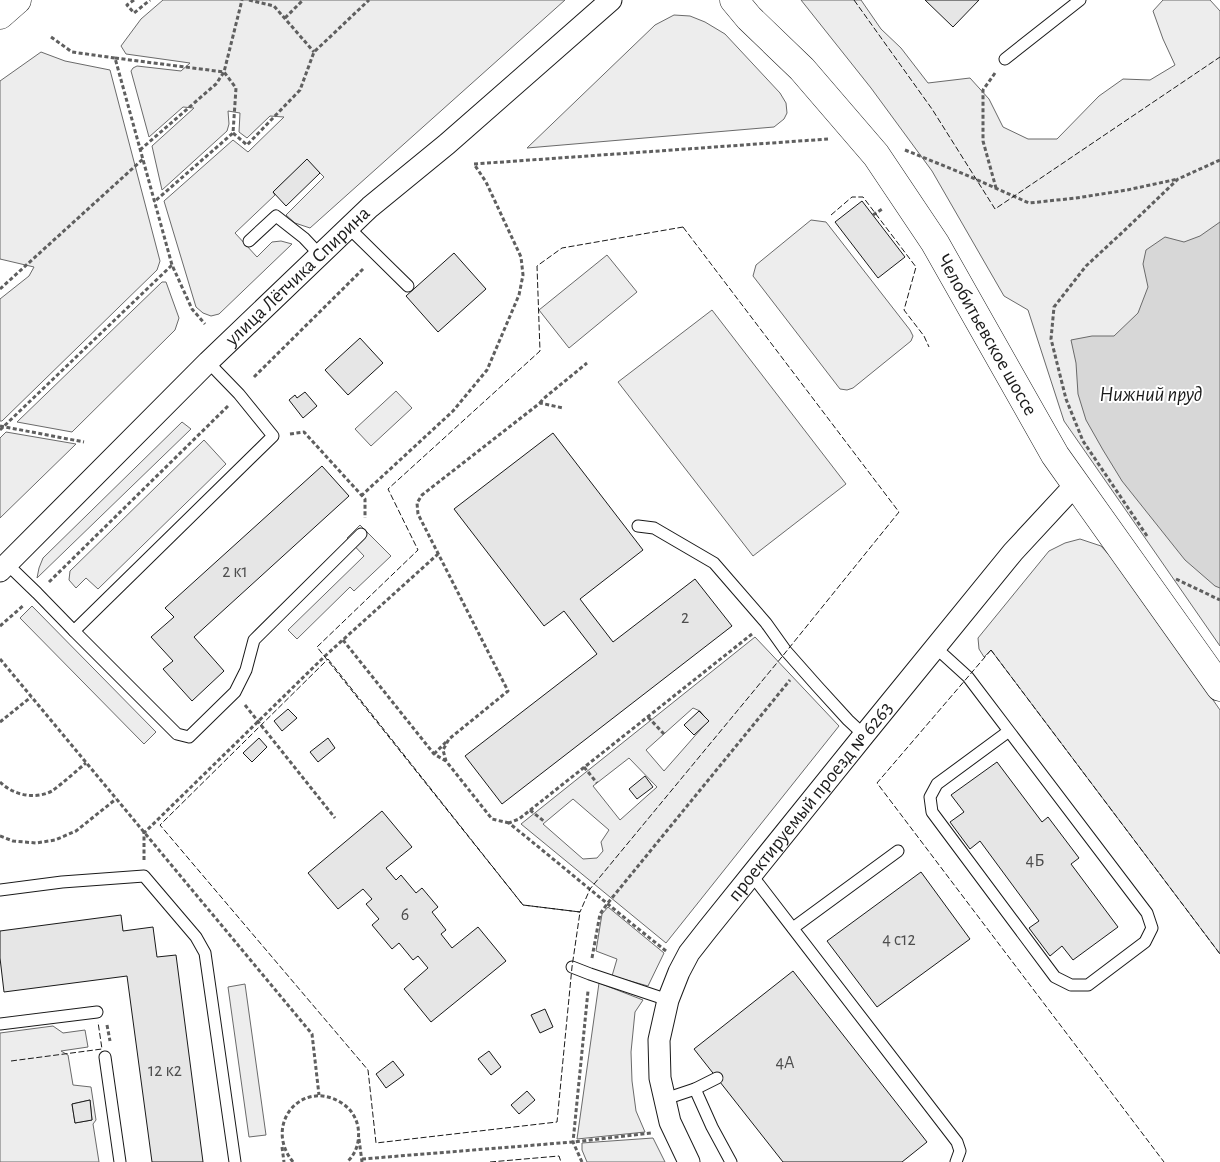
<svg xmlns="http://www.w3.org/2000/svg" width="1220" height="1162" font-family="'Alegreya Sans',sans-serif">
<rect width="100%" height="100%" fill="#fff"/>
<g fill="#ededed" stroke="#6a6a6a" fill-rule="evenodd">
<polygon points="163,0 565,0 310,228 295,223 286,215 324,177 307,160 273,192 275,195 235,233 257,257 272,242 281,241 292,244 219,314 211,316 203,313 196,307 164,201 233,140 248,152 284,117 270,116 247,138 239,132 240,113 228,111 229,124 227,131 162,190 152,146 194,108 183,107 149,137 131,71 133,68 137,66 181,71 190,63 126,54 121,46 141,19"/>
<polygon points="801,0 861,0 881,29 901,48 928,83 970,78 989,99 1003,127 1028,139 1057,139 1099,96 1123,79 1150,80 1175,65 1163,39 1153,11 1163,0 1210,0 1220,11 1220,646 1064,421 1028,310 1004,296 932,171 871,88"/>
<polygon points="674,15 690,16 705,22 725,34 780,93 786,103 787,113 784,119 774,127 527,148 655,25"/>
<polygon points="41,52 65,61 110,70 160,261 157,270 2,421 0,421 0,299 29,276 34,267 0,259 0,81"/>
<polygon points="811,220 826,222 910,330 913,336 911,341 853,388 847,390 840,389 753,276 756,265"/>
<polygon points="607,255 637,292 569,348 539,310"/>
<polygon points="162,282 166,282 179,318 175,330 72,432 17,422"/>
<polygon points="712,310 846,484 753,556 618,382"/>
<polygon points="396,391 412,408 371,446 355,429"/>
<polygon points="182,422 191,429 37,578 39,568 43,558"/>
<polygon points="6,432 76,444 0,518 0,438"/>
<polygon points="204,440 226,464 98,589 86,578 76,588 69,580 70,571"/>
<polygon points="360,525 391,556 354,591 350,587 297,639 288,630 364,556 347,538"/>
<polygon points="1080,539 1101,546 1121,568 1220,710 1220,954 991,650 984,657 979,649 978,638 1049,551 1065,543"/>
<polygon points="32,606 156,732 144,744 20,618"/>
<path d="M755,637L839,726L666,943L521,824ZM693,708L700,711L708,721L664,771L646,750ZM629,758L657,787L620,820L593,786ZM573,799L609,830L601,842L603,851L597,858L583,859L543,824Z"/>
<polygon points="608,907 664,953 648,986 612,976 617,959 596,951 602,914"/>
<polygon points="599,983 643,1000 635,1012 631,1052 632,1081 636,1111 645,1132 577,1139"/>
<polygon points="245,984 266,1135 249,1137 228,987"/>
<path d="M53,1026L63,1033L85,1030L88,1047L61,1051L68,1055L73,1085L91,1087L96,1120L93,1124L99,1162H0V1033ZM90,1100L92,1120L75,1123L72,1104Z"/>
<polygon points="653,1138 665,1162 587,1162 582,1150 582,1143"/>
</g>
<polygon fill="#d7d7d7" stroke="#6a6a6a" points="1220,222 1220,588 1215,586 1185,560 1122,481 1103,450 1086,420 1078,394 1076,363 1071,340 1092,336 1114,336 1138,313 1148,287 1143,264 1146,250 1165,237 1184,242 1200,236"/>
<g fill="#e6e6e6" stroke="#1a1a1a">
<polygon points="925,0 979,0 953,27"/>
<polygon points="307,159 320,173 286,206 273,192"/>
<polygon points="862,201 905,257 878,278 835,222"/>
<polygon points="454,253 486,289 438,332 406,296"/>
<polygon points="360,338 383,363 348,395 325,370"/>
<polygon points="305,392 317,406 303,418 289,400 295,395 297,398"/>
<polygon points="553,433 643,550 580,599 613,642 695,579 732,626 502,804 465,756 597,654 564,611 544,626 454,509"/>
<polygon points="322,466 349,496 194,637 224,671 192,701 163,669 173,661 151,637 174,617 165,608"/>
<polygon points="288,709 297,718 282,731 274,721"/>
<polygon points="699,711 709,721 694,735 684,725"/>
<polygon points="259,738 267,747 252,762 243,753"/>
<polygon points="328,738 335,748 318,762 310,752"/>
<polygon points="997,762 1042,822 1048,817 1079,858 1071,864 1118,927 1073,960 1062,946 1050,956 1029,928 1039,921 980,841 970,849 950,822 964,812 951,795"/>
<polygon points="645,776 653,787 637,799 629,789"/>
<polygon points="382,811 412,847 386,868 396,880 401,875 416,893 422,888 438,907 432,912 446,930 441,934 452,948 478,927 506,961 431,1022 404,989 428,968 418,956 413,960 399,943 392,949 372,925 379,919 366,904 372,899 363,889 338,909 308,873"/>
<polygon points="921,872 970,939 877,1007 827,941"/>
<polygon points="121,915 123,931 153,927 157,957 176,955 203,1162 152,1162 127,976 4,992 0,958 0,931"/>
<polygon points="793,971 927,1142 902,1162 783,1162 694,1049"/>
<polygon points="545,1009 553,1027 540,1033 531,1015"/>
<polygon points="489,1051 501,1067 491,1075 478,1059"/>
<polygon points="393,1061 404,1075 386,1088 376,1074"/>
<polygon points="527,1091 535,1100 519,1114 511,1105"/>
<polygon points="90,1100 92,1120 75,1123 72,1104"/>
</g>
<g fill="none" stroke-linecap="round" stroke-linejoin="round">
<defs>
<g id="service">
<polyline points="1005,59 1080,0"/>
<polyline points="348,227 408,286"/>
<polyline points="249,241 276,216 304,238 320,255"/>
<polyline points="638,526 654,528 714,563 766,623 786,651 817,686 848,720 864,735"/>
<polyline points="7,564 37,593 74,631 273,436 239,394 208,362"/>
<polyline points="74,631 177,734 189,737 235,692 246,670 254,640 361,534"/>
<polyline points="935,647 968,677 1147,913 1152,928 1145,942 1088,985 1071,985 1055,977 932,812 930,797 937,784 1009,731"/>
<polyline points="751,874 957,1142 960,1151 956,1162"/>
<polyline points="0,890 62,882 144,876 196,937 205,953 235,1162"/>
<polyline points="793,928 898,851"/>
<polyline points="572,967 590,974 668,1000"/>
<polyline points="0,1024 97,1012"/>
<polyline points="105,1057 120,1162"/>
<polyline points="695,1089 712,1127 731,1162"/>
<polyline points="665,1099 695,1089 717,1078"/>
</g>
<g id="minor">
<path id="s1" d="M0,571L208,362L370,207L447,144L611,0"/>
<path id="s2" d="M689,1162L670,1122L660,1078L659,1040L668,1000L679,972L689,953L707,930L864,735L1013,552L1076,484"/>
</g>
<g id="tertiary">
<path id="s3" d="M734,0L749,18L802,69L876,155L935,243L1055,455L1220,687"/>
</g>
<polyline id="secondary" points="0,15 17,0"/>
</defs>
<use href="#service" stroke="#1a1a1a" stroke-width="13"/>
<use href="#minor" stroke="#1a1a1a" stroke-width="23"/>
<use href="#tertiary" stroke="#1a1a1a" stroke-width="29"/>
<use href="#secondary" stroke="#1a1a1a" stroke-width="29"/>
<g stroke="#5f5f5f" stroke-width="3" stroke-dasharray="4 2.5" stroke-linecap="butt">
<polyline points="134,0 127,5 134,13 150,0"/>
<polyline points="249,0 274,6 314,52"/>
<polyline points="285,18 303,0"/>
<polyline points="51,37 72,52 115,58 172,265 192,309 205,324"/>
<polyline points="115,58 224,72 236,88 233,133 154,202"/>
<polyline points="995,73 983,90 983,141 996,188"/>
<polyline points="233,133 247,145 300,90 314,52 369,0"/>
<polyline points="140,150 216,84 224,72 242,0"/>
<polyline points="905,150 964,174 1029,203 1076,198 1127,190 1178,179"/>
<polyline points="873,215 882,209"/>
<polyline points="0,289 143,159"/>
<polyline points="254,377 364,268"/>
<polyline points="540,403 543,399 587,363"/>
<polyline points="0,426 84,442"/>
<polyline points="0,430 172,265"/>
<polyline points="290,434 304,432 365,499 365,518"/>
<polyline points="361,496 453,411 487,370 519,295 523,275 521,257 486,182 474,164 828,139"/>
<polyline points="1147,536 1083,441 1066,399 1051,339 1054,307 1086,266 1127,228 1178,179 1220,160"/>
<polyline points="1176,579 1220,600"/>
<polyline points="49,582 228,406"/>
<polyline points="0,626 24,605"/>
<polyline points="343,640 434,754 446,761"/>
<polyline points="0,659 312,1034 319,1095"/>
<polyline points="245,705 335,818"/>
<polyline points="648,717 664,734"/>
<polyline points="0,722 31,697"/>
<polyline points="434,754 446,742"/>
<polyline points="584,767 597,783"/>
<path d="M0,782C13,795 35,800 52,791C62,784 76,771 86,763"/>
<polyline points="530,810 545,822"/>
<polyline points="509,823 492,819 446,761 443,750 449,739 508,691 418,514 417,503 422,495 540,403 563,408"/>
<polyline points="0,836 13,841 36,843 55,840 76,831 116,799"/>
<polyline points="144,860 144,833 325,656 438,554"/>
<path d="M666,951C613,909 561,865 509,823L519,819L752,634"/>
<polyline points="592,958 600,914 607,904 790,680"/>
<polyline points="107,1025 110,1041"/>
<polyline points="359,1139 362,1162"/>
<polyline points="282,1147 284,1162"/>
<polyline points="362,1159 573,1142 651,1133"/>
<path d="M293,1162C263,1125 301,1079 340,1102C349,1107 356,1116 358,1127C360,1140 357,1153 347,1162"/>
<polyline points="582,1162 573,1142 588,991"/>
</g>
<use href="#service" stroke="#fff" stroke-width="11"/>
<use href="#minor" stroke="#fff" stroke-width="21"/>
<use href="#tertiary" stroke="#fff" stroke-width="28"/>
<use href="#secondary" stroke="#fff" stroke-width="28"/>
<g stroke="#1a1a1a" stroke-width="1" stroke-dasharray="6 2.5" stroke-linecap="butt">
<polyline points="854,0 932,109 995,209 1220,57"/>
<polyline points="831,215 852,197 863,197 916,267 904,310 924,336 929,347"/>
<polygon points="683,227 899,512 781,658 590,889 580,912 523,905 317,647 418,550 388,489 540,351 537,266 562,248"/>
<polyline points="991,650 877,783 1164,1162"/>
<polyline points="991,650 1220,954"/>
<polygon points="328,659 523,905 580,912 572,967 557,1122 376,1143 368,1070 160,825"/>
<polyline points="11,1061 102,1049 98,1022"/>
<polyline points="490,1162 559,1156 561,1162"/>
</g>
</g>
<g text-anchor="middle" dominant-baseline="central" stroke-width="4" stroke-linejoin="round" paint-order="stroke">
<g font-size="18" fill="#4d4d4d">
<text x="235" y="572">2 к1</text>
<text x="685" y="618">2</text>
<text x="1035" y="861">4Б</text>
<text x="405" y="915">6</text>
<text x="899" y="940">4 с12</text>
<text x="785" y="1063">4А</text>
<text x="165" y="1071">12 к2</text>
</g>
<g font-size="20" fill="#1a1a1a" stroke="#fff">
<text stroke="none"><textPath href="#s1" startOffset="419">улица Лётчика Спирина</textPath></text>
<text stroke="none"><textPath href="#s3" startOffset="422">Челобитьевское шоссе</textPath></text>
<text stroke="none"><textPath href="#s2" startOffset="414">проектируемый проезд № 6263</textPath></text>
</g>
<g font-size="21" font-style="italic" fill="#1a1a1a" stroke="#fff">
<text x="1151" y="394">Нижний пруд</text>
</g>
</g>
</svg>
